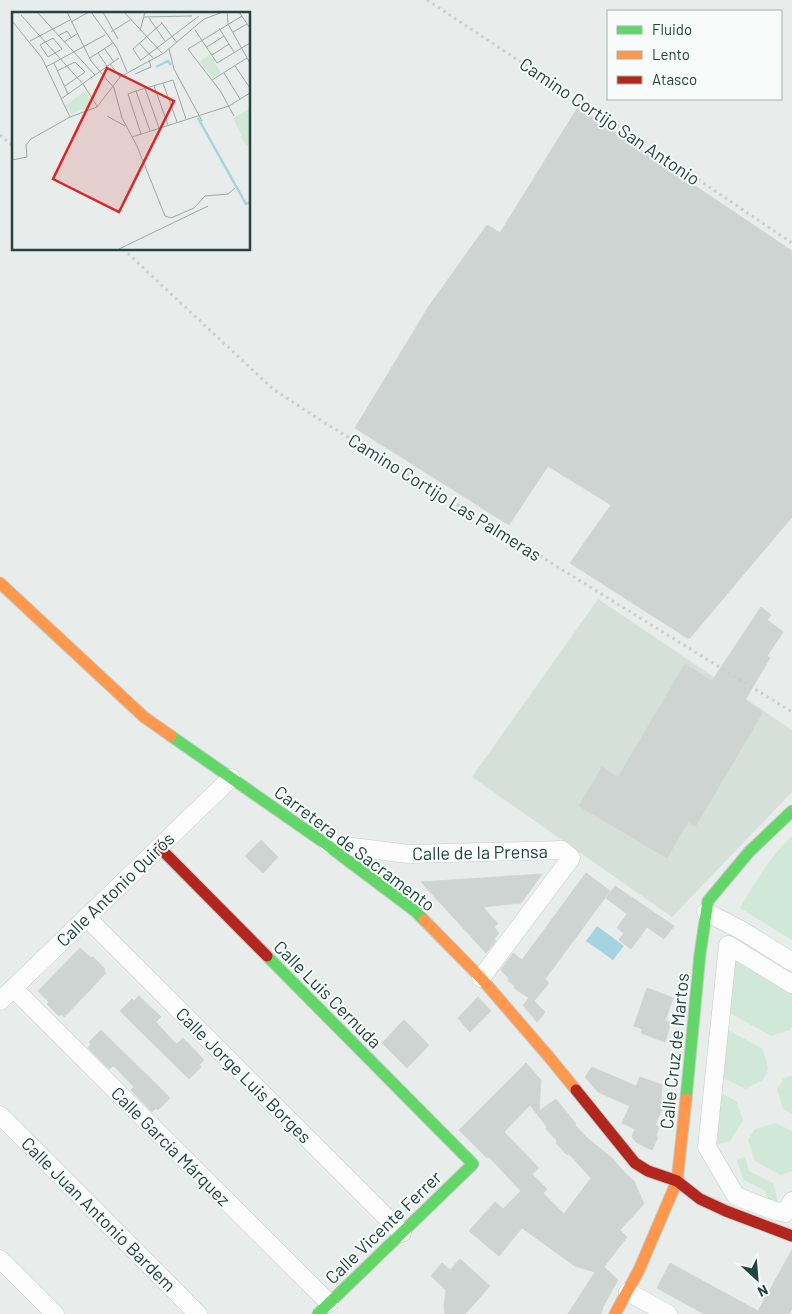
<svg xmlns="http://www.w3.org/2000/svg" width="792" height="1314" font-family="Barlow,sans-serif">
<rect width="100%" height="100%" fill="#e8edeb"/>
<polygon fill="#d5e0db" points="598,599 792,730 792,792 672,917 472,777"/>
<g fill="#d0e8d8">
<path d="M792,836V940L740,908C755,883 770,856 792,836Z"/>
<polygon points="728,945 792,984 792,1026 790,1030 771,1036 721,1008"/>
<polygon points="719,1025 763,1049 768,1069 763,1080 745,1089 715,1074"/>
<polygon points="792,1075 792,1114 783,1109 777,1090 783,1079"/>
<polygon points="713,1089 736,1101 743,1120 730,1141 707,1147"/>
<polygon points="776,1123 792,1131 792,1171 780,1175 755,1161 748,1140 755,1129"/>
<polygon points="745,1157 749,1171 773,1183 779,1205 772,1210 765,1191 743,1179 737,1160"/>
</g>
<polygon fill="#a5d3df" points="597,926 624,946 613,960 586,941"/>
<g fill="#ced4d2" stroke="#d0d6d4" fill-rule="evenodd">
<polygon points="578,107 792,251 792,517 689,639 570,563 611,505 548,466 509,525 355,428 429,306 487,225 500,233"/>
<polygon points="761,607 771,615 767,620 783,632 767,656 770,658 745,700 763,712 695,827 688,822 667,858 579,806 602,767 618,777 685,664 712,681"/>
<polygon points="261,840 278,857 263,873 245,856"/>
<polygon points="586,873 610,891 545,979 549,983 534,1001 545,1012 537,1022 523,1005 529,998 514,988 515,986 508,981 509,979 501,970 513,953 522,960"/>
<polygon points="542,874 521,903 483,907 498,924 494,927 499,933 494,939 496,941 486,953 421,882"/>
<polygon points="615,886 674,926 664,939 647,927 631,949 619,940 624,933 617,928 627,914 606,898"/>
<polygon points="80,948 91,958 93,957 105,969 104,971 106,973 64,1017 61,1014 59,1016 47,1004 49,1002 38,991"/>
<polygon points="647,988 673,998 665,1021 671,1022 665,1042 641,1033 642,1029 634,1026"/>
<polygon points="139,996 161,1017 156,1022 174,1042 177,1044 183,1038 204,1060 199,1065 201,1067 189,1079 120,1011 132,999 134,1001"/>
<polygon points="478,997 491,1011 470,1032 458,1018"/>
<polygon points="404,1020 429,1045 407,1068 382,1043"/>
<polygon points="101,1030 170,1098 158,1110 156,1108 152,1112 131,1090 134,1087 115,1067 113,1066 109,1069 88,1048 91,1044 89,1042"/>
<path d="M526,1063L541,1080L539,1111L556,1099L576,1124L575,1125L585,1136L613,1159L624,1172L634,1181L644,1204L620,1230L627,1237L604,1267L618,1280L603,1307L601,1314H568L595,1272L575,1266L522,1228L499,1256L469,1231L495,1202L503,1209L521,1191L489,1157L487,1158L459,1130ZM530,1105L547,1127L546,1129L557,1141L556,1143L567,1155L568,1153L591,1178L564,1214L543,1193L547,1189L532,1174L539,1168L504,1132Z"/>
<polygon points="592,1067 636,1086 640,1077 662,1085 661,1100 665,1102 655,1125 659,1127 656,1136 658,1137 652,1150 637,1143 632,1137 635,1129 622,1123 630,1106 598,1092 585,1077"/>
<polygon points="792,1250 792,1309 789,1314 704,1314 657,1288 670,1263 758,1311"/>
<polygon points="460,1259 490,1286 465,1314 445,1314 444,1306 446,1290 431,1276 442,1263 450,1270"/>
</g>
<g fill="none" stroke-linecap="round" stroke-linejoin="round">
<defs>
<g id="street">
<polyline points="328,844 409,854 562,850 571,858 481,978"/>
<polyline points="706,912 743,931 792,962"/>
<polyline points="86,917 402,1233"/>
<polyline points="792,984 728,945 707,1147 736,1196 772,1210 785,1213 792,1201"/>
<polyline points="13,988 329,1303"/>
<polyline points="0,1001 231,778"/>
<polyline points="0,1115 198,1314"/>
<polyline points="0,1259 55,1314"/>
<polyline points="628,1292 668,1314"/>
</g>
<g id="fast">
<polyline points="171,736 326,844 415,911 424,920"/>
<polyline points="267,956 473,1164 318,1314"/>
<polyline points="686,1099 700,954 708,901 749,852 792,811"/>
</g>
<g id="slow">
<polyline points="0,583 144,717 171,736"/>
<polyline points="424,920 481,978 549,1057 576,1090"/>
<polyline points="615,1314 639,1270 677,1181 686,1099"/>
</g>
<g id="jam">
<polyline points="159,847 267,956"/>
<polyline points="576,1090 635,1163 648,1171 677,1181 700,1199 726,1211 792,1236"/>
</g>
</defs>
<use href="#street" stroke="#c5cac8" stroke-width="19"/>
<use href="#fast" stroke="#c3cbc8" stroke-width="13"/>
<use href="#slow" stroke="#c3cbc8" stroke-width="13"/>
<use href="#jam" stroke="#c3cbc8" stroke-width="13"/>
<g stroke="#c6cfcd" stroke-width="3" stroke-dasharray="2.5 4" stroke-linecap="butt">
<polyline points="427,0 665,157 792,243"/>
<polyline points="0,135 14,147"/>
<polyline points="123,249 273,389 314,416 792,712"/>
</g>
<use href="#street" stroke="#fcfcfc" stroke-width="18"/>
<use href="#fast" stroke="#63d668" stroke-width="11"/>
<use href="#slow" stroke="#ff974d" stroke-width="11"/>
<use href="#jam" stroke="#b3261e" stroke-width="11"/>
</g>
<g text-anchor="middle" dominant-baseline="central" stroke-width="4" stroke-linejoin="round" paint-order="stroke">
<g font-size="18" fill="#22443d" stroke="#f7fbf9">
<text transform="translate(610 121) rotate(34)">Camino Cortijo San Antonio</text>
<text transform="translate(445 497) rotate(32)">Camino Cortijo Las Palmeras</text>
<text transform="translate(355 848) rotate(37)">Carretera de Sacramento</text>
<text transform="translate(480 852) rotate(-1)">Calle de la Prensa</text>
<text transform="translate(115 889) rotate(-44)">Calle Antonio Quirós</text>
<text transform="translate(328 994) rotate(45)">Calle Luis Cernuda</text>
<text transform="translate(674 1051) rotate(-84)">Calle Cruz de Martos</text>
<text transform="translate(244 1075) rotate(45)">Calle Jorge Luis Borges</text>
<text transform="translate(171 1146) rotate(45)">Calle García Márquez</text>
<text transform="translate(99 1214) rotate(45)">Calle Juan Antonio Bardem</text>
<text transform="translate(383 1227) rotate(-44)">Calle Vicente Ferrer</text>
</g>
</g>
<g transform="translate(12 12)">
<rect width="238" height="238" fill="#e8edeb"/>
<path d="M198,43L209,61L201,66L188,50ZM73,79L82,93L59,102L54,93ZM237,97V132L234,134L221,106Z" fill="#d0e8d8"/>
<path fill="none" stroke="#a5d3df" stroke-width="2.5" d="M144,55L156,49L159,53M186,106L234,192L238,190"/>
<path fill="none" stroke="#99a9a5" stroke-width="1" d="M25,0L83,63M55,0L79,49L102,76L110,106L125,134L153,204L159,206L182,196L193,184L216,182L223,176M79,0L105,36L115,60M91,0L106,27M112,0L150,41M215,0L216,12L238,51M227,0L238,16M9,3L71,72L85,94M132,5L180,4M137,6L153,29M0,9L30,46L58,105M59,10L77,0M149,10L165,31M207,16L222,40M183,18L205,51L238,31M128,19L133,0M99,20L118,8M221,20L235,12M46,24L55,19L59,25M41,26L50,37L36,45L28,33ZM18,29L58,8M52,30L65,22M127,31L141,46M195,35L212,24M92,36L102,50M157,37L162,57L190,109M176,37L209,80L222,104M176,37L230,4M86,41L95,54M200,43L217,32M78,46L101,31M129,48L187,4M129,49L121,37L150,11M42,51L56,82M98,52L108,65M223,54L238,76M34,55L93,23M45,59L63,50L73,60L53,74M212,61L228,87M123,62L139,55L137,48M200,68L235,46M151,71L165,110M142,74L156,113M133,76L147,116M124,79L138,119M49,87L107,46M95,104L113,114M129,122L116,82L124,79L161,68L174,107M120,125L217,94L238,81M0,148L15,145L14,133L19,127L58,105L85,95L108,65L152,41L192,7L211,0M107,237L196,194"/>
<path fill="#d62828" fill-opacity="0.15" stroke="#d62828" stroke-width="2.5" d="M95,56L162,89L107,200L41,167Z"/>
<rect width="238" height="238" fill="none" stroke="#22443d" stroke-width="2.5"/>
</g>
<rect x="607" y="10" width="175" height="90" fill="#f7fbf9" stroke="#a2b2ae"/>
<rect x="617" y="26" width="25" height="8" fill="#63d668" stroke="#a2b2ae"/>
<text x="652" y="35" font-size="15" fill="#22443d">Fluido</text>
<rect x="617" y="51" width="25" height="8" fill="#ff974d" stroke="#a2b2ae"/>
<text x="652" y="60" font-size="15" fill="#22443d">Lento</text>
<rect x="617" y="76" width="25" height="8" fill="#b3261e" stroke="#a2b2ae"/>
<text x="652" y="85" font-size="15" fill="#22443d">Atasco</text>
<g transform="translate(757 1279) rotate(154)" stroke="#f7fbf9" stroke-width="4" paint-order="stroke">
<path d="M0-4L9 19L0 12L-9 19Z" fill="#22443d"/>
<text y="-8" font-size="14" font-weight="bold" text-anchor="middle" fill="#22443d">N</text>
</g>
</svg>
